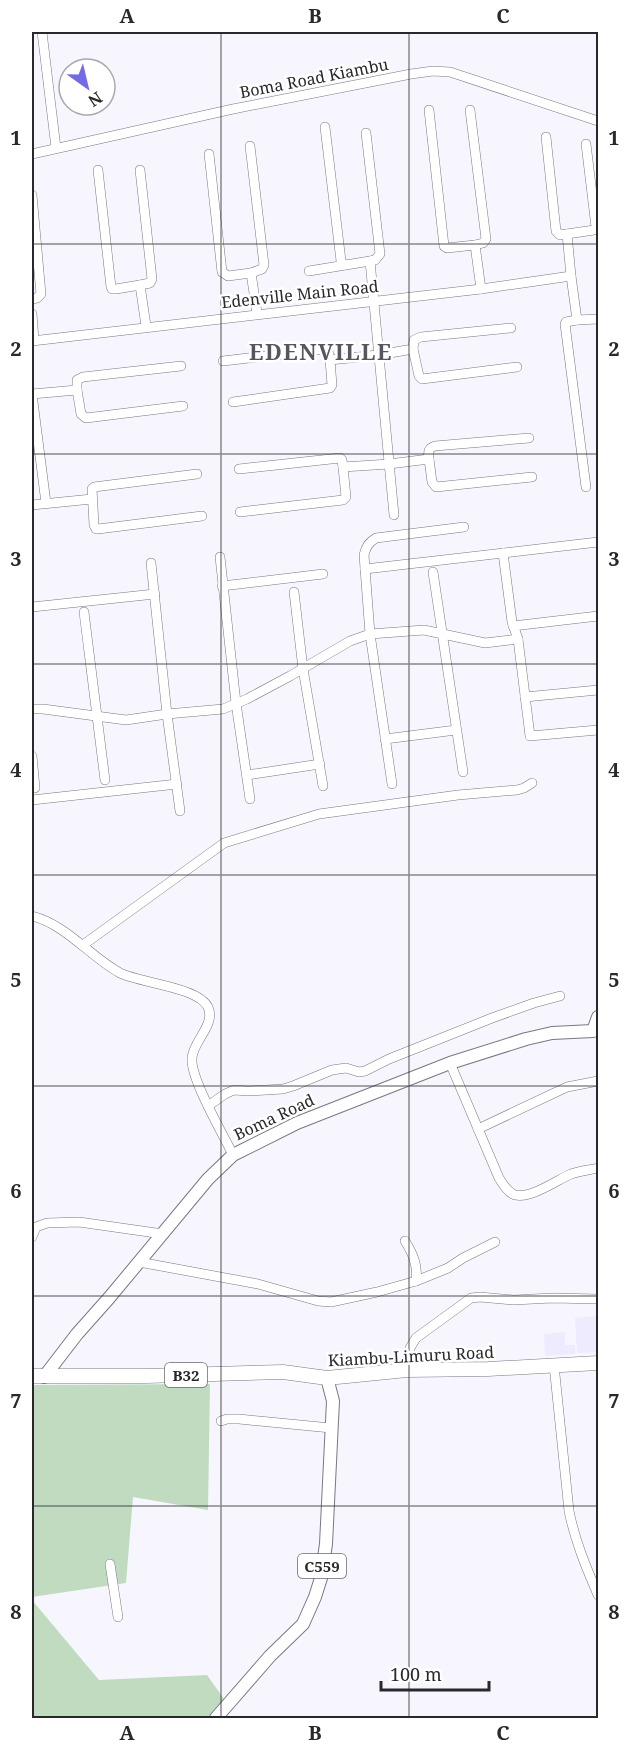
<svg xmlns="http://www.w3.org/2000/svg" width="630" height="1750" font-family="'Noto Serif',serif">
<rect width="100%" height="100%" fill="#f7f6fe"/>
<g fill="#edebfd">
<polygon points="598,1316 598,1352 577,1353 575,1318"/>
<polygon points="565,1332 565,1345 575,1345 575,1354 545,1356 544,1334"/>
</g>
<g fill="#c1dbc1">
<polygon points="210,1384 208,1510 133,1497 126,1583 32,1597 32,1385"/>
<polygon points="32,1600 99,1680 207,1675 226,1702 210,1718 32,1718"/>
</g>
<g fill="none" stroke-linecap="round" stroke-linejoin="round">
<defs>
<g id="minor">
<polyline points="42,32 56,148"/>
<polyline points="429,110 444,246 447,248 475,245 481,289"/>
<polyline points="470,110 486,239 483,243 475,245"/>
<polyline points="325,127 341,261 344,265"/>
<polyline points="546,137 556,231 560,235 567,234"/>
<polyline points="586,144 596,227 594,230 567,234 571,276 577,320 598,319"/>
<polyline points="250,146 264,265 262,269 251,273"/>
<polyline points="32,154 233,109 411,74 433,71 450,72 598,121"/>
<polyline points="209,154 222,272 228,276 251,273 257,313"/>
<polyline points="98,170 111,287 112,289 116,289 140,285 146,326"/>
<polyline points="32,195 41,294 37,298 32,299"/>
<polyline points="370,261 394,515"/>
<polyline points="309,271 370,261 375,260 380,254 366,133"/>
<polyline points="140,285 150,283 152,279 140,170"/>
<polyline points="32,314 34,340"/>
<polyline points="577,320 566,322 565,324 586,487"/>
<polyline points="32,341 481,289 571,276"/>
<polyline points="413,349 419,376 422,379 517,367"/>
<polyline points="223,361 325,349 328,351 330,360"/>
<polyline points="77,390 77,380 83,377 181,366"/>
<polyline points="233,402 330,388 332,385 330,360 378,355 413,349 414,340 421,337 511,328"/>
<path d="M429,459C428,452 428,448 435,446L529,438"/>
<polyline points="239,469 340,458 342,460 343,467"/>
<polyline points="197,474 94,487 92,489 94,525 96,529 98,529 202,516"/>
<polyline points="46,503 32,394 77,390 81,414 86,418 183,406"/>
<polyline points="32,505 92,499"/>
<polyline points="240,512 343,500 346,497 343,467 389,464 429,459 432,482 436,487 532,477"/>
<polyline points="503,553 512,622 518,639 530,736 598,730"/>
<polyline points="220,557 236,703 250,799"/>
<polyline points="151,563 167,714 180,811"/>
<polyline points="365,569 598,542"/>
<polyline points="433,572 463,772"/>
<polyline points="222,586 323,574"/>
<polyline points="294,592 303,669 323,786"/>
<polyline points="32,607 155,594"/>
<polyline points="84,612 105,780"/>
<polyline points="513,626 598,616"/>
<polyline points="525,697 598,690"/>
<polyline points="32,709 43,709 126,720 167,714 223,709 247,699 290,676 350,641 370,634 424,630 485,643 518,639"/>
<polyline points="385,739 456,730"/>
<polyline points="32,756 35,788"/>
<polyline points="247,775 320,764"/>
<path d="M392,784L370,634L364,555C366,547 368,543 376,538L464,527"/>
<polyline points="32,800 177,784"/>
<path d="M32,916C67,925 89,956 120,973C140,983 198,987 208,1007C216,1025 193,1041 192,1058C190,1078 223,1134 233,1155"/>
<polyline points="83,945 224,843 319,814 458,795 517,790 524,788 532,783"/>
<path d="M450,1063L499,1178C503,1184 507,1192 515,1195C531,1199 557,1180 571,1174C579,1171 590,1170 598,1168"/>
<polyline points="208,1106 225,1094 234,1090 248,1091 283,1089 293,1086 332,1070 346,1068 359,1072 365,1071 389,1059 492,1018 534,1003 560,996"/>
<polyline points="478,1129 567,1087 598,1081"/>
<polyline points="32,1237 36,1227 47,1223 79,1222 163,1234"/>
<path d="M405,1241C413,1254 418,1265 416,1281"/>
<polyline points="139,1262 258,1284 318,1301 331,1302 377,1292 416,1281 448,1268 463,1258 495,1242"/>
<path d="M554,1365L569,1511C575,1541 586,1567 598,1595"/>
<polyline points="407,1370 410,1348 416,1338 471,1298 480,1297 514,1300 552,1298 598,1299"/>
<polyline points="221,1421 227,1419 239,1419 331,1428"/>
<polyline points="110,1564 118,1617"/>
</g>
<g id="major">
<polyline points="44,1377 77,1334 109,1298 208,1179 233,1155 297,1123 450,1063 526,1039 552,1033 593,1031 598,1017"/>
<polyline points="216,1718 270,1656 303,1624 315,1597 321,1578 326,1544 333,1401 327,1378"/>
</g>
<polyline id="highway" points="32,1376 146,1376 283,1372 327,1378 407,1370 488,1369 598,1363"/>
</defs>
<use href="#minor" stroke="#797781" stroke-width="10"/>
<use href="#major" stroke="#797781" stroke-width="14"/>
<use href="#highway" stroke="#797781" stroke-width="15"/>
<use href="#minor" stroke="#fff" stroke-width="9"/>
<use href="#major" stroke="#fff" stroke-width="12"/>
<use href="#highway" stroke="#fff" stroke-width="14"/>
</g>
<path fill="none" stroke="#29292c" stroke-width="1.5" stroke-opacity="0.55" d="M221,32V1718M409,32V1718M32,244H598M32,454H598M32,664H598M32,875H598M32,1086H598M32,1296H598M32,1506H598"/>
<g text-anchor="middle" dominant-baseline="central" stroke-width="5" stroke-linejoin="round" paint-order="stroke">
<g fill="#fff" stroke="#69696b" stroke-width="1.5">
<rect x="165" y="1363" width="42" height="24" rx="4.5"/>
<rect x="298" y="1554" width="48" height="24" rx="4.5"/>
</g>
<g font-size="15" font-weight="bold" fill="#29292c">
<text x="186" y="1375">B32</text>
<text x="322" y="1566">C559</text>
</g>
<g font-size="16" fill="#29292c" stroke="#fff">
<text transform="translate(314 78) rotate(-11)">Boma Road Kiambu</text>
<text transform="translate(300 294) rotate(-6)">Edenville Main Road</text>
<text transform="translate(274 1117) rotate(-25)">Boma Road</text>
<text transform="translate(411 1356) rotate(-3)">Kiambu-Limuru Road</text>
</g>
<g font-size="22" font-weight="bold" letter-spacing="1.5" fill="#57565f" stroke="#fff">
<text x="321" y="351">EDENVILLE</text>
</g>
</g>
<rect width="630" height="1750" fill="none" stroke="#ffffff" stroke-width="66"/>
<g transform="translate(87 87) rotate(146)"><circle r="28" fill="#ffffff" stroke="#a9a9ab" stroke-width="1.5"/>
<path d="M0-4.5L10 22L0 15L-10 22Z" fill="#736be6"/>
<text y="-9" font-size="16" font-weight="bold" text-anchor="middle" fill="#29292c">N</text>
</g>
<path d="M381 1681v9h108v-9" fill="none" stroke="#29292c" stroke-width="3"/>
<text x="390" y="1681" font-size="18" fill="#29292c" stroke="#ffffff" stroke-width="4.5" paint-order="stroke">100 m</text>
<rect x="33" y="33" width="564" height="1684" fill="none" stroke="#29292c" stroke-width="2"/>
<g font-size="20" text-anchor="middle" font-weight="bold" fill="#29292c">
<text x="127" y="23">A</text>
<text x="315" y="23">B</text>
<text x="503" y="23">C</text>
<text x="16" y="145">1</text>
<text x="614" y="145">1</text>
<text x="16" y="356">2</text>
<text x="614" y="356">2</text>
<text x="16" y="566">3</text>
<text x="614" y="566">3</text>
<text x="16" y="777">4</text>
<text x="614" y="777">4</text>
<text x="16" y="987">5</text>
<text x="614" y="987">5</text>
<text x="16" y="1198">6</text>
<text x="614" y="1198">6</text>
<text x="16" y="1408">7</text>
<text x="614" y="1408">7</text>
<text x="16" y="1619">8</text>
<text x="614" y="1619">8</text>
<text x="127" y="1740">A</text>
<text x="315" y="1740">B</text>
<text x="503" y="1740">C</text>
</g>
</svg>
